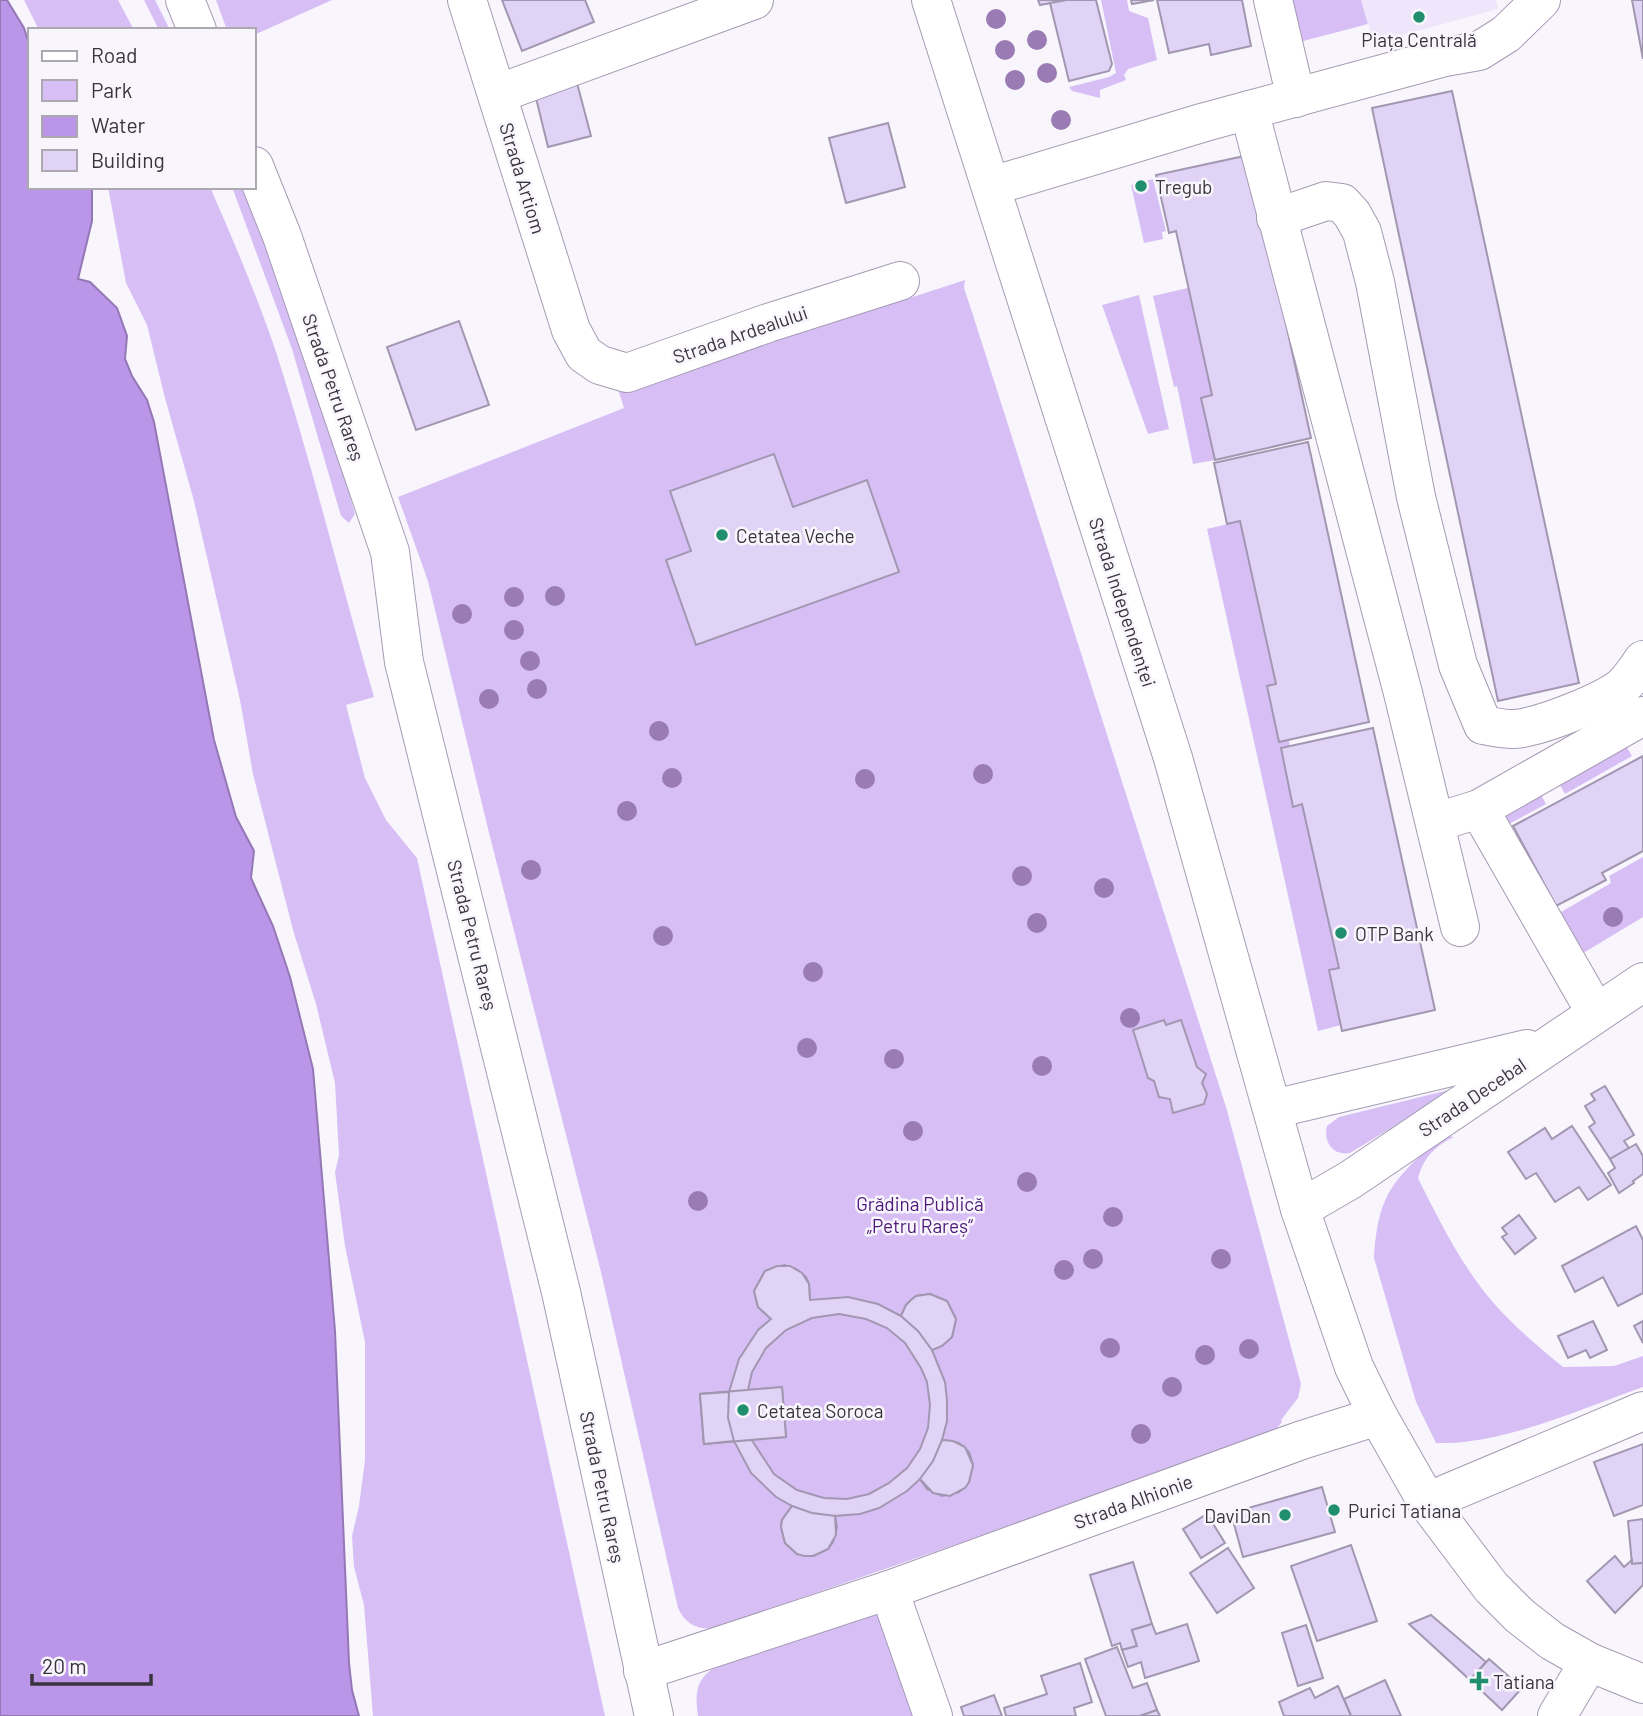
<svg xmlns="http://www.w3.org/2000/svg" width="1643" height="1716" font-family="Barlow,sans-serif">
<rect width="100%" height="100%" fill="#f8f6fc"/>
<polygon fill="#efe6fb" points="1361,0 1496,0 1498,9 1374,43"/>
<g fill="#d7bff6">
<polygon points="24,0 118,0 134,30 39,30"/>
<polygon points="144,0 155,0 170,30 159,30"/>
<polygon points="216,0 332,0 254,35 254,30 227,30"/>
<polygon points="1101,0 1127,0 1129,11 1148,18 1157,60 1128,69 1124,75 1126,80 1100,90 1100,98 1072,91 1069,87 1109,77 1116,73"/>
<polygon points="1283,0 1361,0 1368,24 1292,44"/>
<polygon points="1153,179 1166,231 1162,232 1163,239 1144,243 1131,185"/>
<path d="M108,187H210C234,242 258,298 277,355C313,468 341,583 374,697L346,705L365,778L386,820L417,858L605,1716H373L364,1605L354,1567L352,1536L359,1506L365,1460V1342L345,1246L335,1172L339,1155L335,1083L316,1004L293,930L253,774L240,700L194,501L165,398L147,325L126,283Z"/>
<path d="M232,187H243C287,294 324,403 355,514L349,523L341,516L292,349Z"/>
<path d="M965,280L964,288L972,312L1226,1107L1301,1384L1298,1398L1281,1420L1282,1422L1270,1436L717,1627C699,1631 686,1625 678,1608L601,1272L489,833L428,581L398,497L624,408L619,392L796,332L802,333Z"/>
<polygon points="1188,288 1212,395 1202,398 1215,460 1193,464 1177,386 1174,387 1153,296"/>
<polygon points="1139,295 1169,429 1148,434 1102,305"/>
<polygon points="1240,521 1276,684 1267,686 1279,742 1289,740 1290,747 1281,749 1293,806 1302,804 1339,968 1329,970 1341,1025 1318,1031 1207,529"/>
<polygon points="1623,741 1632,756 1565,794 1556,778"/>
<polygon points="1538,789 1546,804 1509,824 1556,915 1611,883 1609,876 1643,857 1643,917 1575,958 1499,814"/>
<path d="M1457,1088L1350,1153C1333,1156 1323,1142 1327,1126L1339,1117Z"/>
<path d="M1443,1135L1454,1137C1436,1145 1423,1158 1418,1178C1439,1220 1460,1263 1491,1300C1512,1325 1538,1346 1563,1367L1614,1366L1643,1356V1387C1581,1409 1502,1445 1436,1443L1416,1402L1374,1258C1378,1190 1396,1178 1443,1135Z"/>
<path d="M890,1608L927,1716H698C695,1694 695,1679 716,1667Z"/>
</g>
<polygon fill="#bb95e8" stroke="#9478b5" stroke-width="2" points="0,0 7,0 24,28 30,47 30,187 90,187 92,191 92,221 78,279 90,282 117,308 127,336 125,359 132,376 147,400 154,422 214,740 236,817 254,851 251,878 273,926 290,977 313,1069 335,1331 349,1663 352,1690 359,1716 0,1716"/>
<g fill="#e1d3f5" stroke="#a297b1" stroke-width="2" fill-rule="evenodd">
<polygon points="502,0 585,0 594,22 522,51"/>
<polygon points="1038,0 1067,0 1040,5"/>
<polygon points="1067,0 1096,0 1112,64 1109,71 1069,81 1050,3"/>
<polygon points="1131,0 1154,0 1132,4"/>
<polygon points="1157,0 1242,0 1251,46 1211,55 1209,44 1169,53"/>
<polygon points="1632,0 1643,0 1643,59"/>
<polygon points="577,83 591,136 548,147 535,94"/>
<polygon points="1452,91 1579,683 1498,701 1372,108"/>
<polygon points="888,123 905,187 846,203 829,138"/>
<polygon points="1249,155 1311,438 1215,460 1201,398 1212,395 1176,231 1169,233 1156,175"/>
<polygon points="459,321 489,405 416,430 387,347"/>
<polygon points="1308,442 1369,722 1279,742 1267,686 1276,684 1240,521 1227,524 1214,463"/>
<polygon points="774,454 793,507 867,480 899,572 696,645 666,560 691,551 670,491"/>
<polygon points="1373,728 1435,1010 1342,1031 1329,970 1339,968 1302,804 1293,807 1281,748"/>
<polygon points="1643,756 1643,851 1602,873 1606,880 1556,906 1513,826"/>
<polygon points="1164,1020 1166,1025 1181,1020 1197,1067 1206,1074 1202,1083 1207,1094 1204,1104 1173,1113 1170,1099 1159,1097 1154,1081 1148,1078 1133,1030"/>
<polygon points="1605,1086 1634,1135 1624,1141 1629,1148 1610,1159 1589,1127 1595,1123 1585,1106 1595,1100 1591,1094"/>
<polygon points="1572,1126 1611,1185 1588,1200 1579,1187 1555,1202 1536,1173 1526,1179 1508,1152 1545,1128 1552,1139"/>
<polygon points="1636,1144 1643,1156 1643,1174 1633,1181 1634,1183 1619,1193 1608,1173 1615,1168 1610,1159"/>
<polygon points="1519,1215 1536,1238 1515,1254 1502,1237 1507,1234 1502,1228"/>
<polygon points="1636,1226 1643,1240 1643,1293 1618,1306 1603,1277 1575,1292 1562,1266"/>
<polygon points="784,1265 796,1269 806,1277 809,1284 810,1300 771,1319 758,1307 754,1291 765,1271"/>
<path d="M777,1266H790L802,1273L809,1284L810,1300L848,1297L878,1304L901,1316L906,1305L911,1300L916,1296L930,1294L947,1301L956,1319L952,1337L942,1346L932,1350L945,1382L947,1400V1421L942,1440L959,1443L969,1452L973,1465L969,1482L959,1492L942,1496L927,1489L920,1479L907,1491L879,1508L860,1514L835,1516L837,1527L833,1542L828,1549L813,1556L797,1554L785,1543L781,1527L782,1520L792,1506L776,1497L751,1473L734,1441L704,1444L700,1394L729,1392L739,1359L758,1330L771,1319L758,1307L754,1291L765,1271ZM839,1314L866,1319L887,1328L905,1343L921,1368L927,1382L930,1405L928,1428L920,1449L907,1468L889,1483L869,1494L847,1499L824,1498L797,1490L774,1474L751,1439L786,1437L782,1387L748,1390L752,1372L766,1348L786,1330L812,1318Z"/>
<polygon points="930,1294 947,1301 956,1319 952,1337 942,1346 932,1350 918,1331 901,1316 906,1305 911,1300 916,1296"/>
<polygon points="1593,1321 1607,1350 1590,1358 1586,1350 1568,1358 1558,1336"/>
<polygon points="1643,1321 1643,1343 1634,1326"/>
<polygon points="782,1387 786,1437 704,1444 700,1394"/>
<polygon points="729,1392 728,1418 734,1441 704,1444 700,1394"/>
<polygon points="942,1440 953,1441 965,1447 973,1465 969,1482 965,1488 950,1496 933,1493 920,1479 933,1461"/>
<polygon points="1643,1444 1643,1505 1614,1516 1594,1462"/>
<polygon points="1322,1487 1335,1532 1243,1557 1231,1513"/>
<polygon points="792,1506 812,1513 835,1516 836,1535 828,1549 813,1556 804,1556 797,1554 785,1543 781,1527 782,1520"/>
<polygon points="1207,1514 1225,1543 1201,1558 1183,1529"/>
<polygon points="1643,1519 1643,1563 1632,1564 1628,1521"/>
<polygon points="1351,1545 1377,1621 1317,1641 1291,1566"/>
<polygon points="1228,1548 1254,1588 1217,1613 1190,1573"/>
<polygon points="1615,1556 1624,1567 1632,1560 1632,1564 1643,1563 1643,1585 1615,1613 1587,1581"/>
<polygon points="1133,1562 1152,1624 1132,1630 1137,1646 1122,1650 1120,1643 1112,1646 1090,1575"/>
<polygon points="1431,1615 1486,1662 1470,1680 1409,1624"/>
<polygon points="1152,1624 1156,1634 1187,1624 1199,1661 1145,1678 1141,1662 1128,1667 1122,1650 1137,1646 1132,1630"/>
<polygon points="1306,1625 1323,1678 1298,1686 1282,1633"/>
<polygon points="1117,1647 1133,1688 1147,1683 1157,1710 1140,1716 1106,1716 1085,1659"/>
<polygon points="1489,1659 1522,1688 1502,1710 1470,1680"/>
<polygon points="1080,1663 1092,1702 1074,1708 1076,1716 1006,1716 1004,1708 1047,1694 1041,1676"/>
<polygon points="1385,1680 1401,1716 1351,1716 1344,1699"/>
<polygon points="1338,1686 1351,1716 1284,1716 1279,1702 1310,1688 1315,1698"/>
<polygon points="994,1695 1002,1716 964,1716 961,1707"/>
<polygon points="1157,1710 1160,1716 1140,1716 1143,1715"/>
</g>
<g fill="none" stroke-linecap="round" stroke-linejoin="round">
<defs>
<g id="minor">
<polyline points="185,0 197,30"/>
<polyline points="467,0 571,330 584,354 600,365 627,373 768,323 900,281"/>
<polyline points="1273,0 1296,98"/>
<polyline points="497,94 754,0"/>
<polyline points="1249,110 1403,693 1460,927"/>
<polyline points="254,166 282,236 390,552 404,662 561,1292 654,1716"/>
<polyline points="992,186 1205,122 1445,57 1479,51 1506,34 1541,0"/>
<path d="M1276,218L1326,201L1342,203L1352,214L1362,232L1375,282L1416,497L1458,665L1483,725C1498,728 1512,731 1527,727C1551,722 1605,701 1623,686C1631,678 1637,669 1643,660"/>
<polyline points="1479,809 1596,1013"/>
<polyline points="1453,817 1479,809 1643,716"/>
<polyline points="1427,1502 1643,1411"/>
<polyline points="889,1590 933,1716"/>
<polyline points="643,1671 889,1590 1302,1440 1378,1416"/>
<polyline points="1557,1716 1589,1662"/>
</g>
<g id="major">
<polyline points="931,0 1173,758 1300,1209 1354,1367 1378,1416 1427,1502 1491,1587 1520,1616 1552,1641 1589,1662 1643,1684"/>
<polyline points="1273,1109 1527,1049"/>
<polyline points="1300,1209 1350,1180 1643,982"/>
</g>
</defs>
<use href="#minor" stroke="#a59ab4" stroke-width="40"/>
<use href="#major" stroke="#a59ab4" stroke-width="40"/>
<use href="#minor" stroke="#fff" stroke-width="38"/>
<use href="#major" stroke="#fff" stroke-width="38"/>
</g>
<g fill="#9a7bb3">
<circle cx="996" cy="19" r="10"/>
<circle cx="1037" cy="40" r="10"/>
<circle cx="1005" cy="50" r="10"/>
<circle cx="1047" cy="73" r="10"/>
<circle cx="1015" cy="80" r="10"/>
<circle cx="1061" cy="120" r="10"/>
<circle cx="555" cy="596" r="10"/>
<circle cx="514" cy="597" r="10"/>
<circle cx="462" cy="614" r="10"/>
<circle cx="514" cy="630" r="10"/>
<circle cx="530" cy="661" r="10"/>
<circle cx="537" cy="689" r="10"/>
<circle cx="489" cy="699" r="10"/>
<circle cx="659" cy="731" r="10"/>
<circle cx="983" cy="774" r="10"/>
<circle cx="672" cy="778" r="10"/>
<circle cx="865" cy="779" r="10"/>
<circle cx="627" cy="811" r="10"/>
<circle cx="531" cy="870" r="10"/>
<circle cx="1022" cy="876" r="10"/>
<circle cx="1104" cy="888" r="10"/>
<circle cx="1613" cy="917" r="10"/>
<circle cx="1037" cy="923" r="10"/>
<circle cx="663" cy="936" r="10"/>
<circle cx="813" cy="972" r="10"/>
<circle cx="1130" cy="1018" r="10"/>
<circle cx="807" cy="1048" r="10"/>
<circle cx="894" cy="1059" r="10"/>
<circle cx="1042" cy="1066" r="10"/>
<circle cx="913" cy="1131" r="10"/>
<circle cx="1027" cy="1182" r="10"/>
<circle cx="698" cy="1201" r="10"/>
<circle cx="1113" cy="1217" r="10"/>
<circle cx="1093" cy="1259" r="10"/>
<circle cx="1221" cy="1259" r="10"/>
<circle cx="1064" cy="1270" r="10"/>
<circle cx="1110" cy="1348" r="10"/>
<circle cx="1249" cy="1349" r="10"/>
<circle cx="1205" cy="1355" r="10"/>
<circle cx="1172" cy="1387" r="10"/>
<circle cx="1141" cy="1434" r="10"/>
</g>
<g fill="#218e6d" stroke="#f8f6fc" stroke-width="2.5">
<circle cx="1419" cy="17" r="7"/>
<circle cx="1141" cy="186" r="7"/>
<circle cx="722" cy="535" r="7"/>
<circle cx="1341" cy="933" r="7"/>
<circle cx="743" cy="1410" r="7"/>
<circle cx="1334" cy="1510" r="7"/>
<circle cx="1285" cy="1515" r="7"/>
<path d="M1475.5 1670.5h7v7h7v7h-7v7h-7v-7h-7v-7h7z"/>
</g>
<g text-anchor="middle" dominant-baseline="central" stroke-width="5" stroke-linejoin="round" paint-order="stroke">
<g font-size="19" fill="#38333e" stroke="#f8f6fc" text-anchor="start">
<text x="1419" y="39" text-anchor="middle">Piața Centrală</text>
<text x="1155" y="186">Tregub</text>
<text x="736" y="535">Cetatea Veche</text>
<text x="1355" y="933">OTP Bank</text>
<text x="757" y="1410">Cetatea Soroca</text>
<text x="1348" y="1510">Purici Tatiana</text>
<text x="1271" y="1515" text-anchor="end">DaviDan</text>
<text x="1493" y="1681">Tatiana</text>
</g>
<g font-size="19" fill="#38333e" stroke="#f8f6fc">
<text transform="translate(523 178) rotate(73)">Strada Artiom</text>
<text transform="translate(740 334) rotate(-19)">Strada Ardealului</text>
<text transform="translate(334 387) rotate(71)">Strada Petru Rareș</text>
<text transform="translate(1123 602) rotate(72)">Strada Independenței</text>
<text transform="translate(473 935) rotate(76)">Strada Petru Rareș</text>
<text transform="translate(1472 1097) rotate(-34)">Strada Decebal</text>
<text transform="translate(603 1487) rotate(78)">Strada Petru Rareș</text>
<text transform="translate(1133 1501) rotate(-20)">Strada Alhionie</text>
</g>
<g font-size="19" fill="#4d1778" stroke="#f8f6fc">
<text x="920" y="1203">Grădina Publică<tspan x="920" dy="22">„Petru Rareș“</tspan></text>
</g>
</g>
<rect x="28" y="28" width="228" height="161" fill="#f8f6fc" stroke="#aba8b0" stroke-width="2"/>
<rect x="42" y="51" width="35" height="10" fill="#ffffff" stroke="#aba8b0" stroke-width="2"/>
<text x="91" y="63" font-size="21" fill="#38333e">Road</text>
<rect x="42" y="80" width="35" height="21" fill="#d7bff6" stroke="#aba8b0" stroke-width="2"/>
<text x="91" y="98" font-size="21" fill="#38333e">Park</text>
<rect x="42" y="116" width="35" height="21" fill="#bb95e8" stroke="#aba8b0" stroke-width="2"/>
<text x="91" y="133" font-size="21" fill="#38333e">Water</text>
<rect x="42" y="150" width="35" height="21" fill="#e1d3f5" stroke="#aba8b0" stroke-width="2"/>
<text x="91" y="168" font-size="21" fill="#38333e">Building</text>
<path d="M32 1674v10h119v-10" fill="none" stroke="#38333e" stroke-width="3.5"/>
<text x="42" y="1674" font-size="21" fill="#38333e" stroke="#f8f6fc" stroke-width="5" paint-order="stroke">20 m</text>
</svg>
